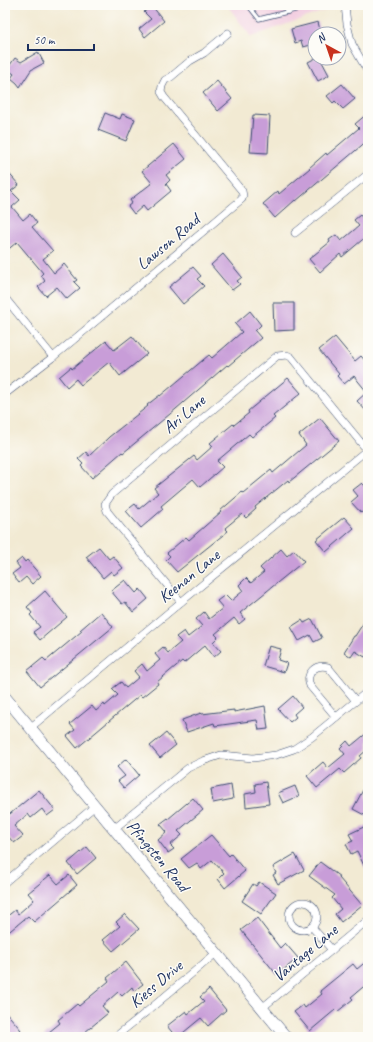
<svg xmlns="http://www.w3.org/2000/svg" width="373" height="1042" font-family="Caveat,sans-serif">
<rect width="100%" height="100%" fill="#fdfcf7"/>
<filter id="ink" filterUnits="userSpaceOnUse"><feTurbulence type="fractalNoise" baseFrequency=".025" numOctaves="2"/><feDisplacementMap in="SourceGraphic" scale="8" xChannelSelector="R" yChannelSelector="G"/><feConvolveMatrix kernelMatrix="1 2 1 2 8 2 1 2 1" color-interpolation-filters="sRGB"/></filter>
<filter id="wash" filterUnits="userSpaceOnUse"><feTurbulence type="fractalNoise" baseFrequency=".012" numOctaves="4" result="noise"/><feDisplacementMap in="SourceGraphic" scale="16" xChannelSelector="R" yChannelSelector="G"/><feGaussianBlur stdDeviation="0.9" result="paint"/><feColorMatrix in="noise" values="0 0 0 0 0 0 0 0 0 0 0 0 0 0 0 0 0 1.4 0 .05"/><feComposite in="paint" operator="in"/></filter>
<g filter="url(#wash)">
<rect width="100%" height="100%" fill="#f2ead3"/>
<polygon fill="#f2cfe1" points="227,5 332,5 332,8 251,37"/>
<g id="blocks">
<g fill="#c89dd8">
<polygon points="152,6 164,21 145,37 139,29 151,19 144,12"/>
<polygon points="318,22 321,34 315,34 315,44 303,47 301,41 295,43 291,29"/>
<polygon points="38,52 44,63 31,70 20,87 17,83 11,78 14,74 7,69 15,58 21,62"/>
<polygon points="316,58 320,58 329,75 318,81 308,62"/>
<polygon points="217,81 232,99 218,111 203,93"/>
<polygon points="342,84 355,99 343,109 335,101 333,103 327,96"/>
<polygon points="105,113 120,119 122,114 135,119 126,141 98,130"/>
<polygon points="368,113 368,140 296,201 295,200 275,218 263,204 278,191 279,194 310,168 309,168 326,153 327,155 359,128 355,124"/>
<polygon points="253,115 270,116 268,153 250,152"/>
<polygon points="174,144 186,159 166,175 170,180 166,184 171,191 147,211 143,206 134,214 128,206 132,203 130,200 152,183 142,171"/>
<polygon points="5,169 19,185 11,191 20,200 12,207 23,220 30,214 37,223 32,227 53,251 43,259 54,273 64,264 77,280 74,282 80,288 67,299 57,287 46,296 38,287 45,281 41,275 43,273 17,242 5,252"/>
<polygon points="360,215 368,224 368,235 342,257 340,254 320,272 309,259 330,242 329,240 336,235 341,241 359,226 354,220"/>
<polygon points="223,254 242,277 237,281 240,284 232,290 211,265"/>
<polygon points="193,267 201,276 197,279 204,286 183,304 169,287"/>
<polygon points="273,303 294,303 294,330 274,331"/>
<polygon points="250,311 261,325 255,331 261,338 228,366 227,365 176,409 123,453 122,452 92,478 81,466 83,464 78,459 86,452 89,456 109,437 148,406 147,405 160,395 160,396 209,355 212,358 242,332 235,324"/>
<polygon points="132,336 147,354 120,376 109,362 81,385 76,379 67,387 59,377 71,367 72,369 106,341 114,350"/>
<polygon points="335,337 355,361 361,356 368,364 368,413 357,401 367,392 354,376 344,384 337,376 339,374 319,350"/>
<polygon points="288,378 301,393 273,416 275,418 252,437 249,434 217,461 223,467 200,487 193,479 161,506 163,509 141,528 126,511 135,504 139,509 158,493 154,488 194,456 197,460 213,446 210,443 233,424 234,425 249,413 248,411"/>
<polygon points="320,418 339,441 289,482 288,480 255,507 256,509 246,518 242,514 225,528 228,531 177,572 166,560 170,556 167,553 186,537 189,540 221,512 220,511 242,492 243,493 271,470 273,473 306,445 299,435"/>
<polygon points="362,483 368,489 368,507 361,513 351,502 358,496 353,490"/>
<polygon points="344,517 354,528 326,552 316,540"/>
<polygon points="99,547 109,559 113,556 123,568 114,575 111,571 103,578 86,557"/>
<polygon points="281,549 287,556 294,550 304,561 240,613 245,619 239,624 234,618 215,634 218,637 213,642 221,651 214,657 205,645 184,663 182,661 157,682 158,684 142,697 140,695 77,748 67,736 75,730 70,724 92,706 96,711 104,704 105,706 118,695 112,689 121,682 126,688 139,677 134,671 142,664 147,671 160,660 155,654 163,647 168,653 181,642 176,637 184,631 188,637 202,626 196,619 204,612 209,619 223,608 217,601 225,595 231,601 243,591 239,585 246,578 251,583 264,572 260,568"/>
<polygon points="22,558 25,562 27,560 41,576 32,584 26,577 19,583 12,574 20,568 16,563"/>
<polygon points="125,580 136,593 140,589 148,599 133,612 125,602 122,604 111,591"/>
<polygon points="45,591 67,617 40,640 33,632 40,627 30,615 32,613 27,607"/>
<polygon points="101,612 113,627 40,687 27,671 43,658 46,661 82,631 80,630"/>
<polygon points="368,616 368,653 365,657 355,651 351,657 344,652 354,636 355,636"/>
<polygon points="312,619 322,638 314,642 310,635 299,641 291,627 302,620 304,623"/>
<polygon points="269,646 281,649 278,660 287,663 284,672 263,666"/>
<polygon points="293,696 302,707 294,714 296,717 290,722 278,709"/>
<polygon points="265,706 268,729 259,730 257,720 215,726 214,723 187,732 182,720 201,713 202,714 234,710 234,712"/>
<polygon points="368,732 368,749 360,756 361,758 344,773 340,769 317,788 307,776 323,762 328,768 345,754 340,748 347,741 351,746"/>
<polygon points="166,733 176,745 160,758 150,746"/>
<polygon points="126,759 139,775 124,788 118,781 125,776 117,767"/>
<polygon points="266,782 269,804 246,807 245,794 256,792 255,784"/>
<polygon points="231,785 233,799 213,803 211,789"/>
<polygon points="295,786 299,796 283,803 278,793"/>
<polygon points="39,790 55,810 47,816 42,809 31,818 28,814 14,826 23,836 14,843 5,833 5,818"/>
<polygon points="363,790 368,793 368,817 353,809"/>
<polygon points="193,798 203,810 178,831 182,835 170,845 174,849 168,853 158,840 167,832 160,824 168,818 168,819"/>
<polygon points="368,825 368,874 357,851 351,854 346,844 353,841 349,834"/>
<polygon points="211,835 229,856 231,854 245,871 225,888 218,879 224,873 212,860 201,869 197,863 189,868 181,859"/>
<polygon points="87,847 96,858 77,874 68,863"/>
<polygon points="295,854 304,870 278,884 273,875 276,873 273,867"/>
<polygon points="320,862 340,877 339,878 362,905 341,922 335,914 341,909 332,898 335,895 309,876"/>
<polygon points="50,875 58,884 69,875 77,885 34,922 28,916 5,935 5,918 15,910 18,914 34,900 28,893"/>
<polygon points="259,882 276,893 261,914 242,901 253,884 256,886"/>
<polygon points="125,914 139,929 113,951 103,940 120,926 116,922"/>
<polygon points="257,918 280,948 285,943 298,958 277,975 241,930"/>
<polygon points="368,960 368,983 351,997 353,999 337,1012 335,1010 310,1031 294,1012 303,1005 305,1008 322,994 320,991 353,964 357,969"/>
<polygon points="126,962 143,984 134,991 132,987 122,996 118,992 102,1006 108,1013 79,1037 43,1037 60,1023 58,1020 77,1004 79,1006 109,981 107,978"/>
<polygon points="209,989 226,1010 208,1026 201,1018 178,1037 176,1037 167,1026 186,1011 188,1014 204,1001 200,997"/>
<polygon points="5,1011 21,1030 13,1037 5,1037"/>
</g>
</g>
</g>
<g filter="url(#ink)">
<use href="#blocks" fill-opacity="0" stroke="#3b4b70" stroke-width="1"/>
<g fill="none" stroke-linecap="round" stroke-linejoin="round">
<defs>
<g id="lane">
<polyline points="248,5 259,19 315,5"/>
<polyline points="282,5 288,12"/>
</g>
<g id="street">
<polyline points="345,5 347,24 352,44 368,72"/>
<polyline points="295,233 368,174"/>
<polyline points="5,298 53,357"/>
<polyline points="5,394 53,357 242,199 243,196 242,191 164,97 161,92 162,86 165,80 171,77 190,61 204,53 228,33"/>
<polyline points="181,602 107,511 105,504 112,494 277,356 287,355 291,357 367,450"/>
<path d="M336,717L310,686C305,673 315,664 328,667L356,701"/>
<polyline points="30,728 181,602 368,449"/>
<polyline points="114,829 188,768 203,761 221,755 253,758 276,755 294,749 312,737 368,691"/>
<polyline points="5,882 95,806"/>
<circle cx="303" cy="916" r="14"/>
<polyline points="312,927 332,950"/>
<polyline points="262,1008 368,920"/>
<polyline points="115,1037 150,1009 216,953"/>
</g>
<polyline id="secondary" points="5,697 286,1037"/>
</defs>
<use href="#lane" stroke="#3b4b70" stroke-width="5"/>
<use href="#street" stroke="#3b4b70" stroke-width="8"/>
<use href="#secondary" stroke="#3b4b70" stroke-width="12"/>
<use href="#lane" stroke="#fff" stroke-width="3.5"/>
<use href="#street" stroke="#fff" stroke-width="7"/>
<use href="#secondary" stroke="#fff" stroke-width="11"/>
</g>
</g>
<g text-anchor="middle" dominant-baseline="central" stroke-width="3" stroke-linejoin="round" paint-order="stroke">
<g font-size="17" fill="#1b2f5e" stroke="#fdfcf7">
<text transform="translate(168 242) rotate(-40)">Lawson Road</text>
<text transform="translate(184 414) rotate(-40)">Ari Lane</text>
<text transform="translate(189 576) rotate(-39)">Keenan Lane</text>
<text transform="translate(158 856) rotate(50)">Pfingsten Road</text>
<text transform="translate(305 953) rotate(-40)">Vantage Lane</text>
<text transform="translate(156 984) rotate(-40)">Kiess Drive</text>
</g>
</g>
<rect width="373" height="1042" fill="none" stroke="#fdfcf7" stroke-width="20"/>
<g transform="translate(327 46) rotate(320)"><circle r="19" fill="#fdfcf7" stroke="#a3aaba"/>
<path d="M0-3L7 15L0 10L-7 15Z" fill="#c8321e"/>
<text y="-6" font-size="11" font-weight="bold" text-anchor="middle" fill="#1b2f5e">N</text>
</g>
<path d="M28 44v6h66v-6" fill="none" stroke="#1b2f5e" stroke-width="2"/>
<text x="34" y="44" font-size="12" fill="#1b2f5e" stroke="#fdfcf7" stroke-width="3" paint-order="stroke">50 m</text>
</svg>
